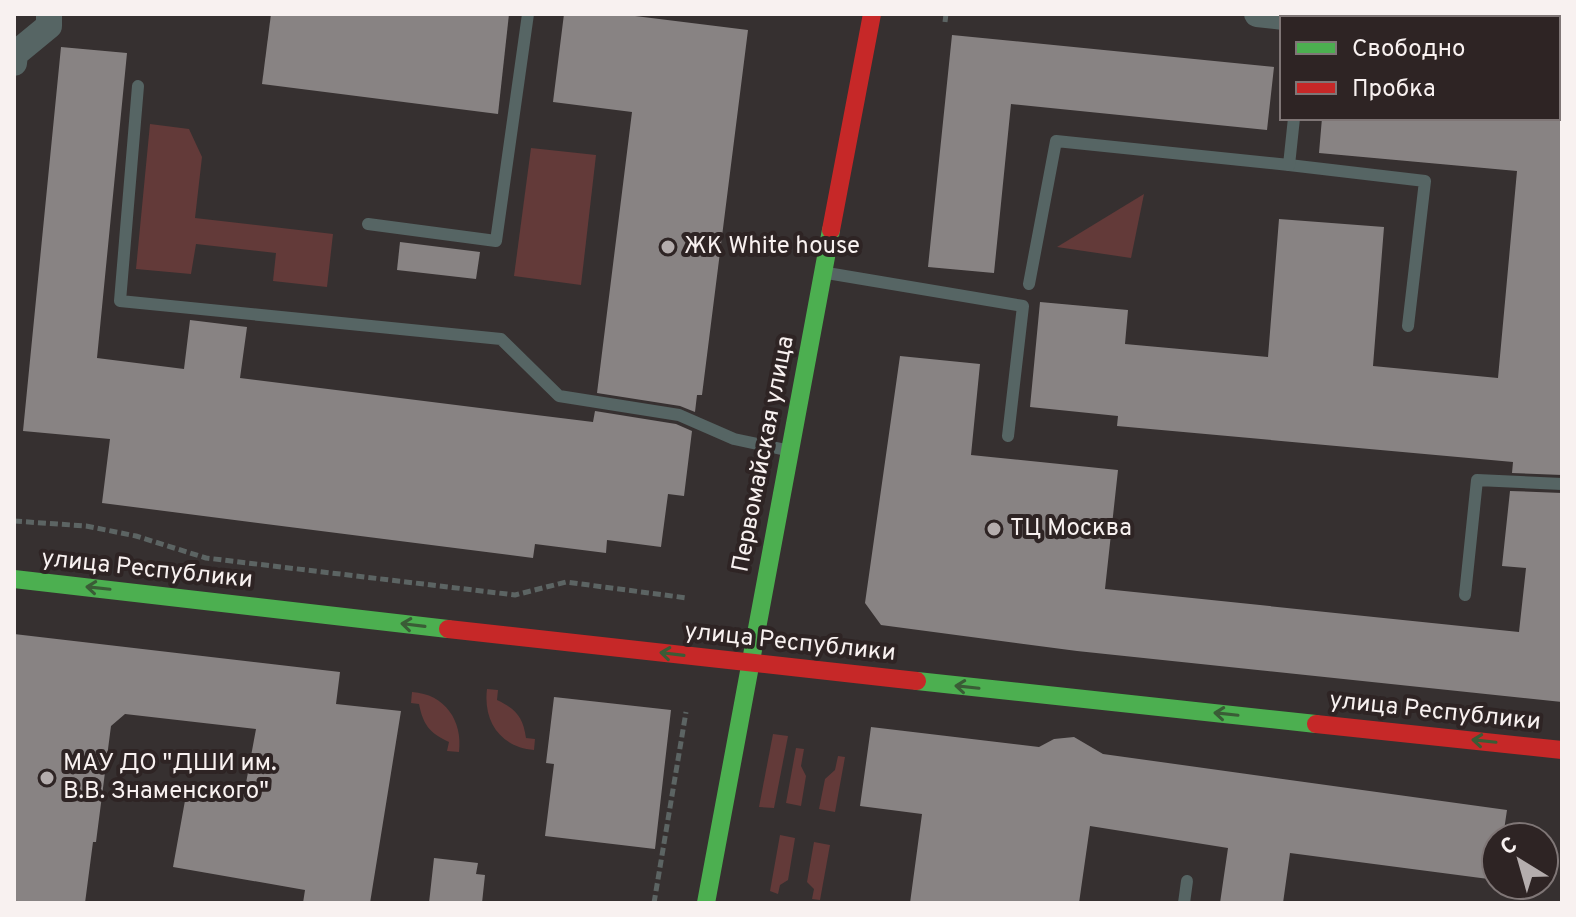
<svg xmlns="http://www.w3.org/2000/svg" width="1576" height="917" font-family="Overpass,sans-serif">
<rect width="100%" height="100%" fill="#363030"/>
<g fill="#633a39">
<polygon points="150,124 189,129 202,157 195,218 333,234 327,287 273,281 276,253 196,244 191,274 136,269"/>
<polygon points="531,148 596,155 581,285 514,276"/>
<polygon points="1144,194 1131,258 1057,247"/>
<path d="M487,689L498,690L497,700C516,709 523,717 526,738L535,739L534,750C500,747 483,721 487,689Z"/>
<path d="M412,692C445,694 463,721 459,752L447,751L449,742C429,733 423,724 419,704L411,703Z"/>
<polygon points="773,734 788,736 774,808 759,807"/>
<polygon points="796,748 804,749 801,766 806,776 801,806 786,803"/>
<polygon points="838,756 845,757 835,812 819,809 825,779 835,770"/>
<polygon points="780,835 795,838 788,880 780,885 778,894 770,891"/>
<polygon points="814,842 830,845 820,900 812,899 814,889 807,882"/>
</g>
<g fill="#888383">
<polygon points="271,14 509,14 498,114 262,84"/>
<polygon points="564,14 619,14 748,30 702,395 697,395 695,412 680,406 597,393 632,112 553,102"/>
<polygon points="952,35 1274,67 1267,130 1011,104 994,273 928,267"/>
<polygon points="61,47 127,53 97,358 184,369 190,320 247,327 240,378 593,422 595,411 676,424 692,431 684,496 668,494 661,547 607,540 606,553 535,544 533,558 102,503 110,439 23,431"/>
<polygon points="1322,118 1562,118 1562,475 1512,473 1513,462 1117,426 1118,416 1030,407 1040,302 1128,310 1125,344 1268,357 1279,219 1384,227 1373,366 1498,378 1517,171 1319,153"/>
<polygon points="400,242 480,252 476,279 397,270"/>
<polygon points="900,356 980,364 971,455 1118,470 1105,589 1519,632 1526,568 1502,566 1510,491 1562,493 1562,702 1077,651 881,625 865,603"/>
<polygon points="14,634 340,672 336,704 401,711 370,903 303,903 305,890 173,867 188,784 244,794 256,729 125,714 111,726 96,842 93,842 85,903 14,903"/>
<polygon points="554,697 671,710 655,849 545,836 554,764 546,763"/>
<polygon points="871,727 1039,747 1054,739 1074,737 1103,754 1507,810 1503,837 1496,837 1496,880 1290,853 1283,903 1220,903 1228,848 1090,826 1079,903 910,903 922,814 860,806"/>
<polygon points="434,858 478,863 476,874 485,875 482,903 429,903"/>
</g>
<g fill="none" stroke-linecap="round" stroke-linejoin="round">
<g stroke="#5c6463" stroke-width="5" stroke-dasharray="8 4" stroke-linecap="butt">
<polyline points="1556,14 1562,15"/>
<polyline points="945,22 946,14"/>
<polyline points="14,521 86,526 136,536 206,558 515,595 566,582 687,598"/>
<polyline points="654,903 686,712"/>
</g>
<g stroke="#566564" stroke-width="12">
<polyline points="138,86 120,301 501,339 559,396 679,415 734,439 786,450"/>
<polyline points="1289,165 1425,181 1408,326"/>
<polyline points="368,224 496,241 528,14"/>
<polyline points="827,273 1023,306 1008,436"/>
<polyline points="1029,284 1056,141 1289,165 1294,118"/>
<polyline points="1465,595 1477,480 1562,484"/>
<polyline points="1184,903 1187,881"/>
</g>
<g stroke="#566564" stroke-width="26">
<polyline points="1257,14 1292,18"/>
<polyline points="1558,48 1562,48"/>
<polyline points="14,63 15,54 49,26 49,14"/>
</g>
<g stroke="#4caf50" stroke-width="18">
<polyline points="14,579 448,629"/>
<polyline points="917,681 1316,724"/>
<polyline points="706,903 831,230"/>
</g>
<g stroke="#c62828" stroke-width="18">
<polyline points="831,230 872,14"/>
<polyline points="448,629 917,681"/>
<polyline points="1316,724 1562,750"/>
</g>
</g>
<defs><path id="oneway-shaft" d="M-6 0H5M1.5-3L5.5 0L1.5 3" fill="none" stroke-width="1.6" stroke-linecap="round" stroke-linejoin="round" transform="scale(2)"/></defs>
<g stroke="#3a5c36">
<use href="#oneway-shaft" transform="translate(98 588) rotate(-174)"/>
<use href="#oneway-shaft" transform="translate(413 625) rotate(-173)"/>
<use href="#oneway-shaft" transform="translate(672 654) rotate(-173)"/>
<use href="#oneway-shaft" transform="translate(967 687) rotate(-174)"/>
<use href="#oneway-shaft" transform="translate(1226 714) rotate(-174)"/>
<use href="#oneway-shaft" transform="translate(1484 741) rotate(-174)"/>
</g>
<g fill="#b4adad" stroke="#2e2424" stroke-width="3">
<circle cx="668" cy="247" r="8"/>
<circle cx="994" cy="529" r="8"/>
<circle cx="47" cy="778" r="8"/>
</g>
<g text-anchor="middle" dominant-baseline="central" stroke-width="8" stroke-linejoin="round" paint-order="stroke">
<g font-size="24" fill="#f8f1f0" stroke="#2e2424" text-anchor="start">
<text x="684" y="247">ЖК White house</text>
<text x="1010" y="529">ТЦ Москва</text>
<text x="63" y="764">МАУ ДО "ДШИ им.<tspan x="63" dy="28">В.В. Знаменского"</tspan></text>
</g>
<g font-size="24" fill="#f8f1f0" stroke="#2e2424">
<text transform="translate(764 454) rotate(-79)">Первомайская улица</text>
<text transform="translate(147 570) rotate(6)">улица Республики</text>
<text transform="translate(790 643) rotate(6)">улица Республики</text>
<text transform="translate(1435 712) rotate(6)">улица Республики</text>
</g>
</g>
<rect width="1576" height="917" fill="none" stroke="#f8f1f0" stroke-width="32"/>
<rect x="1280" y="16" width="280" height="104" fill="#2e2424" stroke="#7f7676" stroke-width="2"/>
<rect x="1296" y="42" width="40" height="12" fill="#4caf50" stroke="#7f7676" stroke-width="2"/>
<text x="1352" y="56" font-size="24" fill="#f8f1f0">Свободно</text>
<rect x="1296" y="82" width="40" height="12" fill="#c62828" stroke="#7f7676" stroke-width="2"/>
<text x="1352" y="96" font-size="24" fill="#f8f1f0">Пробка</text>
<g transform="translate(1520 861) rotate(323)"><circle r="38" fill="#2e2424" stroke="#7f7676" stroke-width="2"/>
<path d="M0-6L14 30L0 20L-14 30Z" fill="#b4adad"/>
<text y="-12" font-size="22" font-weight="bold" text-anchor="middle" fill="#f8f1f0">С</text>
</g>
</svg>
